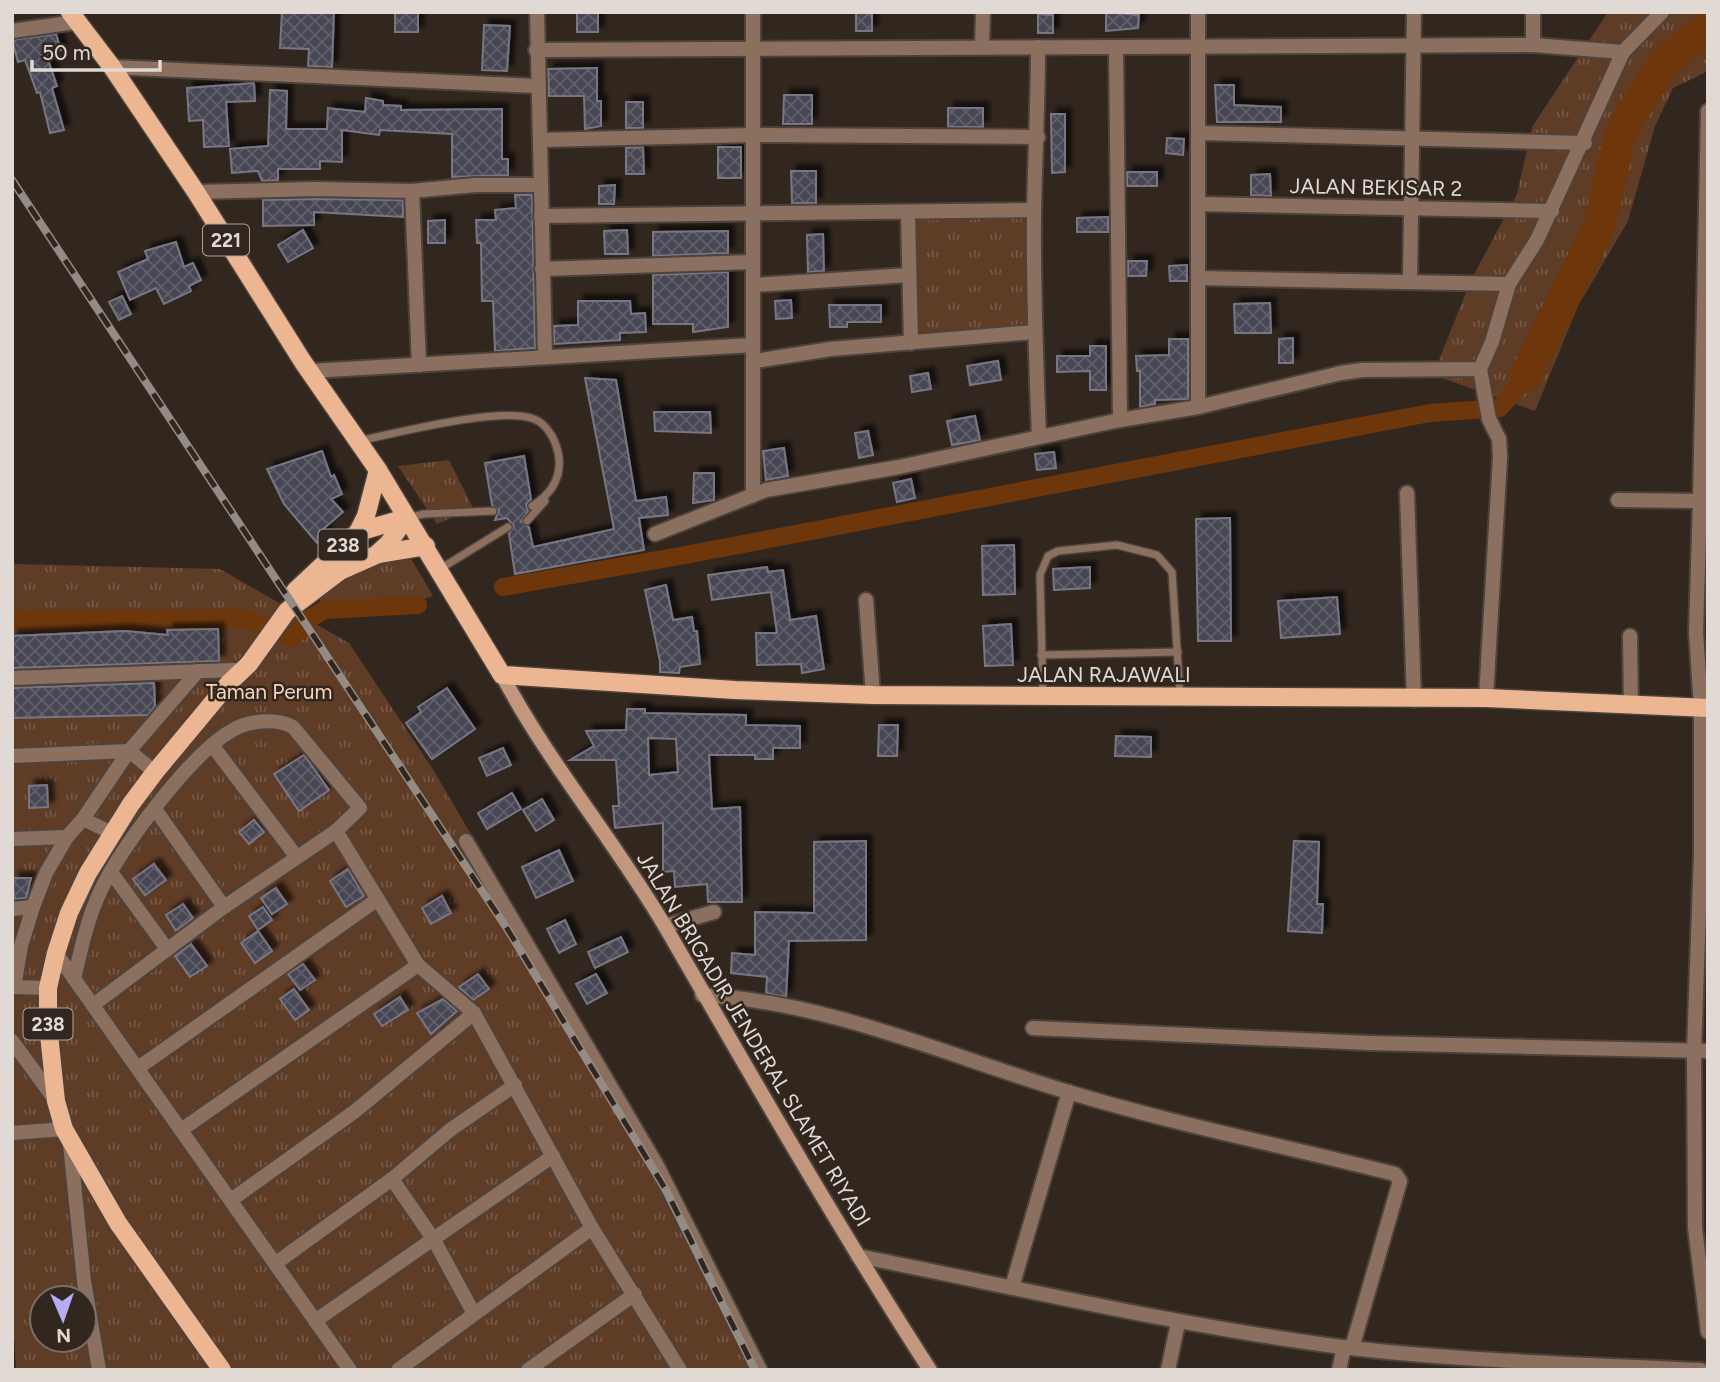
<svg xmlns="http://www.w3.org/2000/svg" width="1720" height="1382" font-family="Figtree,sans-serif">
<defs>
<pattern id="park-tufts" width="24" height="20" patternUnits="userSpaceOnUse" patternTransform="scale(1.75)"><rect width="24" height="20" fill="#5f3c26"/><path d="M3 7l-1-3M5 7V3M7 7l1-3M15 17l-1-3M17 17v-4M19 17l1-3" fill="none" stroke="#765845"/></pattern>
<pattern id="building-cross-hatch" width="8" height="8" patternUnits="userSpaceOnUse" patternTransform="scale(1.75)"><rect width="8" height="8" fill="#474653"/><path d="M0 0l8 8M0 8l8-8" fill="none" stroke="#61606b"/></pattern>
<filter id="shadow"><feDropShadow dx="6" dy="-6" stdDeviation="2" flood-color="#0009"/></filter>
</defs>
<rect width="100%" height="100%" fill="#32271f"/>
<g fill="url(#park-tufts)" fill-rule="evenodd">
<polygon points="1608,12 1708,12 1708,71 1673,88 1655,126 1628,221 1578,306 1535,411 1433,375 1471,280 1517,194 1532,127"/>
<polygon points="1034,210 1030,337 911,343 908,213"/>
<polygon points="449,460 473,508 437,524 398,466"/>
<polygon points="409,555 433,596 413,602 322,605 315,592 362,565"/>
<path d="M12,564L220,569L349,643L434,771L665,1165L768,1370H16L12,1299ZM42,1298H84V1340H42Z"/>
</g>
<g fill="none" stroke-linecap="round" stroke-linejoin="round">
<g stroke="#6e370b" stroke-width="18">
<polyline points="503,587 680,556 1430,413 1500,408 1524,380"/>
<polyline points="12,620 245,618 292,638 309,619 324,610 418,605"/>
</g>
<polyline stroke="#6e370b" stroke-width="32" points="1525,377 1599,227 1619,140 1629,118 1664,62 1708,27"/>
</g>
<g fill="url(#building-cross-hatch)" stroke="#787685" stroke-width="2" fill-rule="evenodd" filter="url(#shadow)">
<polygon points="282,12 334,12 332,67 308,66 309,49 280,48"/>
<rect x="395" y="12" width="23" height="20"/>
<rect x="577" y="12" width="21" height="20"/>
<rect x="856" y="12" width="16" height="19"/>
<polygon points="1106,12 1139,15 1138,28 1106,31"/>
<polygon points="1038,14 1053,15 1053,33 1038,33"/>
<polygon points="484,25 510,26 507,71 482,70"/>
<polygon points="56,34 61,50 46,54 57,86 52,88 64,130 50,133 40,92 37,93 25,60 18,62 12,40"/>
<polygon points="597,68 597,101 601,101 601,126 585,129 584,96 549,96 548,69"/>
<polygon points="254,83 255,101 226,102 229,146 204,147 203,120 189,121 187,88"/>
<polygon points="1215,85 1234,85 1234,105 1281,107 1281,122 1217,122"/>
<polygon points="270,90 287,91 286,129 327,129 328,108 365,112 366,98 383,101 383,105 401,106 401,110 502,109 502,159 508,159 508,175 452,177 452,134 380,130 379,135 342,130 342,162 320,161 320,169 278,169 278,180 262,181 258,171 232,173 230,149 268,146"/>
<polygon points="784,95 812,95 812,124 783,124"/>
<rect x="626" y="102" width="17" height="26"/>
<rect x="948" y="108" width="35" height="19"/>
<polygon points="1051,114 1065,114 1065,172 1052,173"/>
<polygon points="1167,138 1184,139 1183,155 1166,153"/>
<polygon points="643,147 644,174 626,174 626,148"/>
<rect x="718" y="147" width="23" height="31"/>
<polygon points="791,171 816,171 816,203 792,203"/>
<rect x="1127" y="172" width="30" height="14"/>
<polygon points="1270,174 1271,196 1251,195 1251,175"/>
<polygon points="615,185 614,204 599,204 599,186"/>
<polygon points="515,195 532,195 535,348 495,351 493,301 482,301 481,243 477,243 476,220 496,220 495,210 516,208"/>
<polygon points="315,199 403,200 403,217 314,212 314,225 263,226 263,200"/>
<polygon points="1108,217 1108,232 1077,232 1077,218"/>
<polygon points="445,220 445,243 428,243 428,221"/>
<polygon points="303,230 313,248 288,262 278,245"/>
<polygon points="627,230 628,254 605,254 604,231"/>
<polygon points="728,231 728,253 653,256 653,232"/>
<polygon points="823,234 824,271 808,272 807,235"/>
<polygon points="176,242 184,267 193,263 201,280 189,286 191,291 164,304 156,288 130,300 118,272 148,259 145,251"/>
<polygon points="1128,261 1147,261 1146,276 1128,276"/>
<polygon points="1187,265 1187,281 1170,281 1169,266"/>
<polygon points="728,272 728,327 693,332 693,324 653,324 653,275"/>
<polygon points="122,296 131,314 119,320 109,302"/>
<polygon points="791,300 792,318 776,319 775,301"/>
<polygon points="578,301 630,301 631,314 645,313 646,332 620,333 620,340 554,344 554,326 578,325"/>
<polygon points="1270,303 1271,333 1235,333 1234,304"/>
<polygon points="829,305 881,305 881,322 847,322 847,327 830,327"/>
<polygon points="1293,338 1293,363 1279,363 1279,339"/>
<polygon points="1169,339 1188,339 1188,399 1155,400 1155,404 1140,407 1140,371 1137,371 1136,356 1169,355"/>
<polygon points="1090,346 1106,346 1106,390 1090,390 1090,371 1057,372 1057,356 1090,356"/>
<polygon points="998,361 1001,380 970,385 967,366"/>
<polygon points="928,373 931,389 912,392 910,376"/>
<polygon points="585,378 616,380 636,501 666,497 668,515 639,518 644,550 515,574 509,534 514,526 507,518 495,520 499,510 492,505 485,463 524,456 531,499 526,504 528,511 521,522 529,527 533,547 614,529"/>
<polygon points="654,412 710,412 711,433 655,431"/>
<polygon points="975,416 980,440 952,445 947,421"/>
<polygon points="868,431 873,455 859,458 855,433"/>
<polygon points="784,448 788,476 766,480 763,451"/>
<polygon points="322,451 331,477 334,475 342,494 331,499 343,512 323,529 328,535 317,543 284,504 267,469"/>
<polygon points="1054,452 1056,468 1037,470 1035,454"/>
<polygon points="694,473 714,473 714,500 693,503"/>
<polygon points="911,479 915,498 897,502 893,483"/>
<polygon points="1230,518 1231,641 1198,641 1196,519"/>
<polygon points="1014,545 1015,594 983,595 982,546"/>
<polygon points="767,567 768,572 783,570 790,620 816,616 824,669 802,673 801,664 757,665 756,633 777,633 771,592 712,600 708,575"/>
<polygon points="1090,567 1090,588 1054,590 1053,569"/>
<polygon points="666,585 673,620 692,617 694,631 697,631 700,664 680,667 679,673 660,672 660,661 645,590"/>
<polygon points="1337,597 1340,634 1281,638 1278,601"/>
<polygon points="1011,624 1013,665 985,666 983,626"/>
<polygon points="218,629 219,661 12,668 12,636 125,631 168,635 167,630"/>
<polygon points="154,683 155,706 148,715 12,718 12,688"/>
<polygon points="447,688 475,729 432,759 406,723 421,712 418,707"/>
<path d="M627,709H645V713L746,715V725L800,726V748H773V759H755V755H709L712,809L740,807L742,902H708L707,884L675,887L674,871L663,872V823L615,828L613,806H619L616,760H570L594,746L586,731L626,730ZM648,738L676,739L678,772L649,775Z"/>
<polygon points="879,725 898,725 897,756 878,756"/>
<polygon points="1116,736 1151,737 1151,757 1115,756"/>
<polygon points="503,748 511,765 487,776 479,758"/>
<polygon points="304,755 329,790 299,811 274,774"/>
<polygon points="47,785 48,807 29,808 29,786"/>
<polygon points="512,793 521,809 487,829 478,813"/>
<polygon points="542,799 554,820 536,831 523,810"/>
<polygon points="254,820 264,832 249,844 239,832"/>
<polygon points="866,841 866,940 789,941 786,997 766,993 767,977 731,973 732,953 755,955 755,912 814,913 814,842"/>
<polygon points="1294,841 1319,842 1317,904 1323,904 1322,933 1288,931"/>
<polygon points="559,850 573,881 536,898 522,867"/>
<polygon points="154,864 166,880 145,895 133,879"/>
<polygon points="348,869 364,896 346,907 330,881"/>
<polygon points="13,878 31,878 26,898 14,899"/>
<polygon points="276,888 287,904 272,914 261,898"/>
<polygon points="442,896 451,913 431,924 422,908"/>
<polygon points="183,904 193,918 176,931 166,915"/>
<polygon points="263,907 272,920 258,930 249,916"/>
<polygon points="565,920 576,944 559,953 547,929"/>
<polygon points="258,931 272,951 255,963 241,943"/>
<polygon points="621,937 628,952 595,968 588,952"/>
<polygon points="191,944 207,966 190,977 175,956"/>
<polygon points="303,964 315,980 300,990 288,974"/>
<polygon points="478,974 489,989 473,1000 459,987"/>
<polygon points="596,974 607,993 587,1004 576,984"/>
<polygon points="294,989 309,1010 295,1020 280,999"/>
<polygon points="400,997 408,1010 382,1026 374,1014"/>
<polygon points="443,999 457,1011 431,1034 417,1013"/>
</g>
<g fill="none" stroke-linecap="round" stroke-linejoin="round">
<defs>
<g id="lane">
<path d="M358,441C397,433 500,406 534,419C549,425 557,443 559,458C561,480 550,495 532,506"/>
<polyline points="406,518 424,514 493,511"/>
<polyline points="527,521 545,501"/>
<polyline points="440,569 508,527"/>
<polyline points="1041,655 1178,652"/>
<polyline points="1043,697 1040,575 1048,556 1058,551 1117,545 1157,555 1172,572 1180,695"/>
</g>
<g id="street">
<polyline points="537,12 545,356"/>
<polyline points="1533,12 1533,45"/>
<polyline points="12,31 76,22"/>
<polyline points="982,45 983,12"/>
<path d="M1038,47C1038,102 1035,157 1034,212C1033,287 1036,362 1039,437"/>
<polyline points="1116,47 1120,420"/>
<polyline points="536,50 1533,45 1623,52"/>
<polyline points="112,67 537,86"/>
<polyline points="1200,133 1585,143"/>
<polyline points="540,140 754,135 1038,137"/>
<polyline points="412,191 419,365"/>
<polyline points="196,192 315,189 412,191 475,185 539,185"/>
<polyline points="1199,204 1552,211"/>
<polyline points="908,213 911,343"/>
<polyline points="541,216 1034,210"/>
<polyline points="542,269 752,262"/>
<polyline points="1198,278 1509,284"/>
<polyline points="1410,280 1414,12"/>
<polyline points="753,285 909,275"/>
<polyline points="755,361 831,349 1034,332"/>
<polyline points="1480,369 1489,419 1499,439 1500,457 1486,698"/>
<polyline points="311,371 753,345"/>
<polyline points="1198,407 1198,12"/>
<polyline points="1407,493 1414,700"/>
<polyline points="753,494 753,12"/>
<polyline points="1618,500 1700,501 1696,632 1701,708 1701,854 1694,1051 1695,1228 1708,1332"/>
<polyline points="1700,501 1708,111"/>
<polyline points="655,534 766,490 899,467 1120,420 1198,407 1341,373 1362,370 1480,369 1492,342 1509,284 1537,240 1623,52 1662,12"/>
<polyline points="866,600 873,695"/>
<polyline points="1630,636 1631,706"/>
<polyline points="12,678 234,670 240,674"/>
<polyline points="212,745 296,856"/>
<polyline points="12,756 129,751 155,772"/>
<polyline points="155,809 224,907"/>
<polyline points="83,819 112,833"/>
<polyline points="336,831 418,965 474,1013 592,1228 680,1370"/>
<polyline points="12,839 67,837"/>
<polyline points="466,841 656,1164 760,1370"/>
<polyline points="111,872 167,949"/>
<polyline points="12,909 33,907"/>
<polyline points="665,926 714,912"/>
<polyline points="56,953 350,1370"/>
<path d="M74,979C81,949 87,920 100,892C120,848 190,755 231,731C247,721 276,717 293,727L360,808L336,831L224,907L93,1005"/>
<polyline points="12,987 48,988"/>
<polyline points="14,987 21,946 33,907 46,873 67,837 83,819 129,751 198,671"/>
<path d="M702,995C828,1002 946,1055 1065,1091C1173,1124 1285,1146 1395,1174L1400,1181L1352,1348"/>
<polyline points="1033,1028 1369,1043 1708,1051"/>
<polyline points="12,1041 56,1101"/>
<polyline points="138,1068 378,899"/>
<polyline points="181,1130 418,965"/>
<polyline points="12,1133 64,1129"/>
<polyline points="70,1144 84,1281 99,1370"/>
<polyline points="392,1179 434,1240 473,1312"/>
<polyline points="231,1200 354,1112 474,1013"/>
<path d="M858,1256C1019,1288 1179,1326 1342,1347C1460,1361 1581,1364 1701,1370"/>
<polyline points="276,1263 392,1179 450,1130 515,1085"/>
<polyline points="1012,1287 1069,1092"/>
<polyline points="315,1321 553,1156"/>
<polyline points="398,1370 592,1228"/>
<polyline points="528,1370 635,1294"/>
<polyline points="1168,1370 1178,1323"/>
<polyline points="1339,1370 1344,1347"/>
</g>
<path id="secondary" d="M502,675C549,764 615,841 666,928C752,1077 837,1226 930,1370"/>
<g id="primary">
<polyline points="70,12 112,67 196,192 303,362 378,470 502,675 735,690 873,695 1486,698 1708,708"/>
<polyline points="358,532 366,516 378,470"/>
<polyline points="378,554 426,546"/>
<polyline points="295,591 358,532 406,518"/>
<polyline points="222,1370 118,1223 64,1129 56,1101 48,1025 48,988 56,953 69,913 88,873 131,804 155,772 229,683 249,664 287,611 340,571 376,555 388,544 406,518"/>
</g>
</defs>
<use href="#lane" stroke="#4e433c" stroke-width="10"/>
<use href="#street" stroke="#4e433c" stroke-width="18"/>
<use href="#secondary" stroke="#4e433c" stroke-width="18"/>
<use href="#primary" stroke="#4e433c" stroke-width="21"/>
<use href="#lane" stroke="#8b705f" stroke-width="7"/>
<use href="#street" stroke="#8b705f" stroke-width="14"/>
<use href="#secondary" stroke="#c2977d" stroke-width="14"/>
<use href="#primary" stroke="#edb693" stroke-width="18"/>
<defs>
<polyline id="rail" points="12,180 508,930 666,1190 755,1370"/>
</defs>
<use href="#rail" stroke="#948b84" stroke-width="8"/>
<use href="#rail" stroke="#32271f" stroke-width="5" stroke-dasharray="16" stroke-linecap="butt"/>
</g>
<g text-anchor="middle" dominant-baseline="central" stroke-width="5" stroke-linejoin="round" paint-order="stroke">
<g fill="#32271f" stroke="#aca49e" stroke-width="2">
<rect x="203" y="224.5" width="46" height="31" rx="5"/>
<rect x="318.5" y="529.5" width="49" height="31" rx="5"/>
<rect x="23.5" y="1008.5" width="49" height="31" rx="5"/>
</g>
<g font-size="19" font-weight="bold" fill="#e1d9d4">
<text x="226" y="240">221</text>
<text x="343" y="545">238</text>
<text x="48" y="1024">238</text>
</g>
<g font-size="21" fill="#e1d9d4" stroke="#32271f">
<text transform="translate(1376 187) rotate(1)">JALAN BEKISAR 2</text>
<text x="1104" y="674">JALAN RAJAWALI</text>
<text transform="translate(754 1039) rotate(59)">JALAN BRIGADIR JENDERAL SLAMET RIYADI</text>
</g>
<g font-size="21" fill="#f7d4be" stroke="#32271f">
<text x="269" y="691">Taman Perum</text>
</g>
</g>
<rect width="1720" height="1382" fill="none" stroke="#e1d9d4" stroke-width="28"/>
<g transform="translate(63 1319) rotate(178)"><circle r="33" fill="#32271f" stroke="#786e67" stroke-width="2"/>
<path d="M0-5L12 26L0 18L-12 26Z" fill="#b6acf8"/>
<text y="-10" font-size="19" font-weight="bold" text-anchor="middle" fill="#e1d9d4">N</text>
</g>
<path d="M32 60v10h128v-10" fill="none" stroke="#e1d9d4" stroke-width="3.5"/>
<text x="42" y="60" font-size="21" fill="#e1d9d4" stroke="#32271f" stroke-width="5" paint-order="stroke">50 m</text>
</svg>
